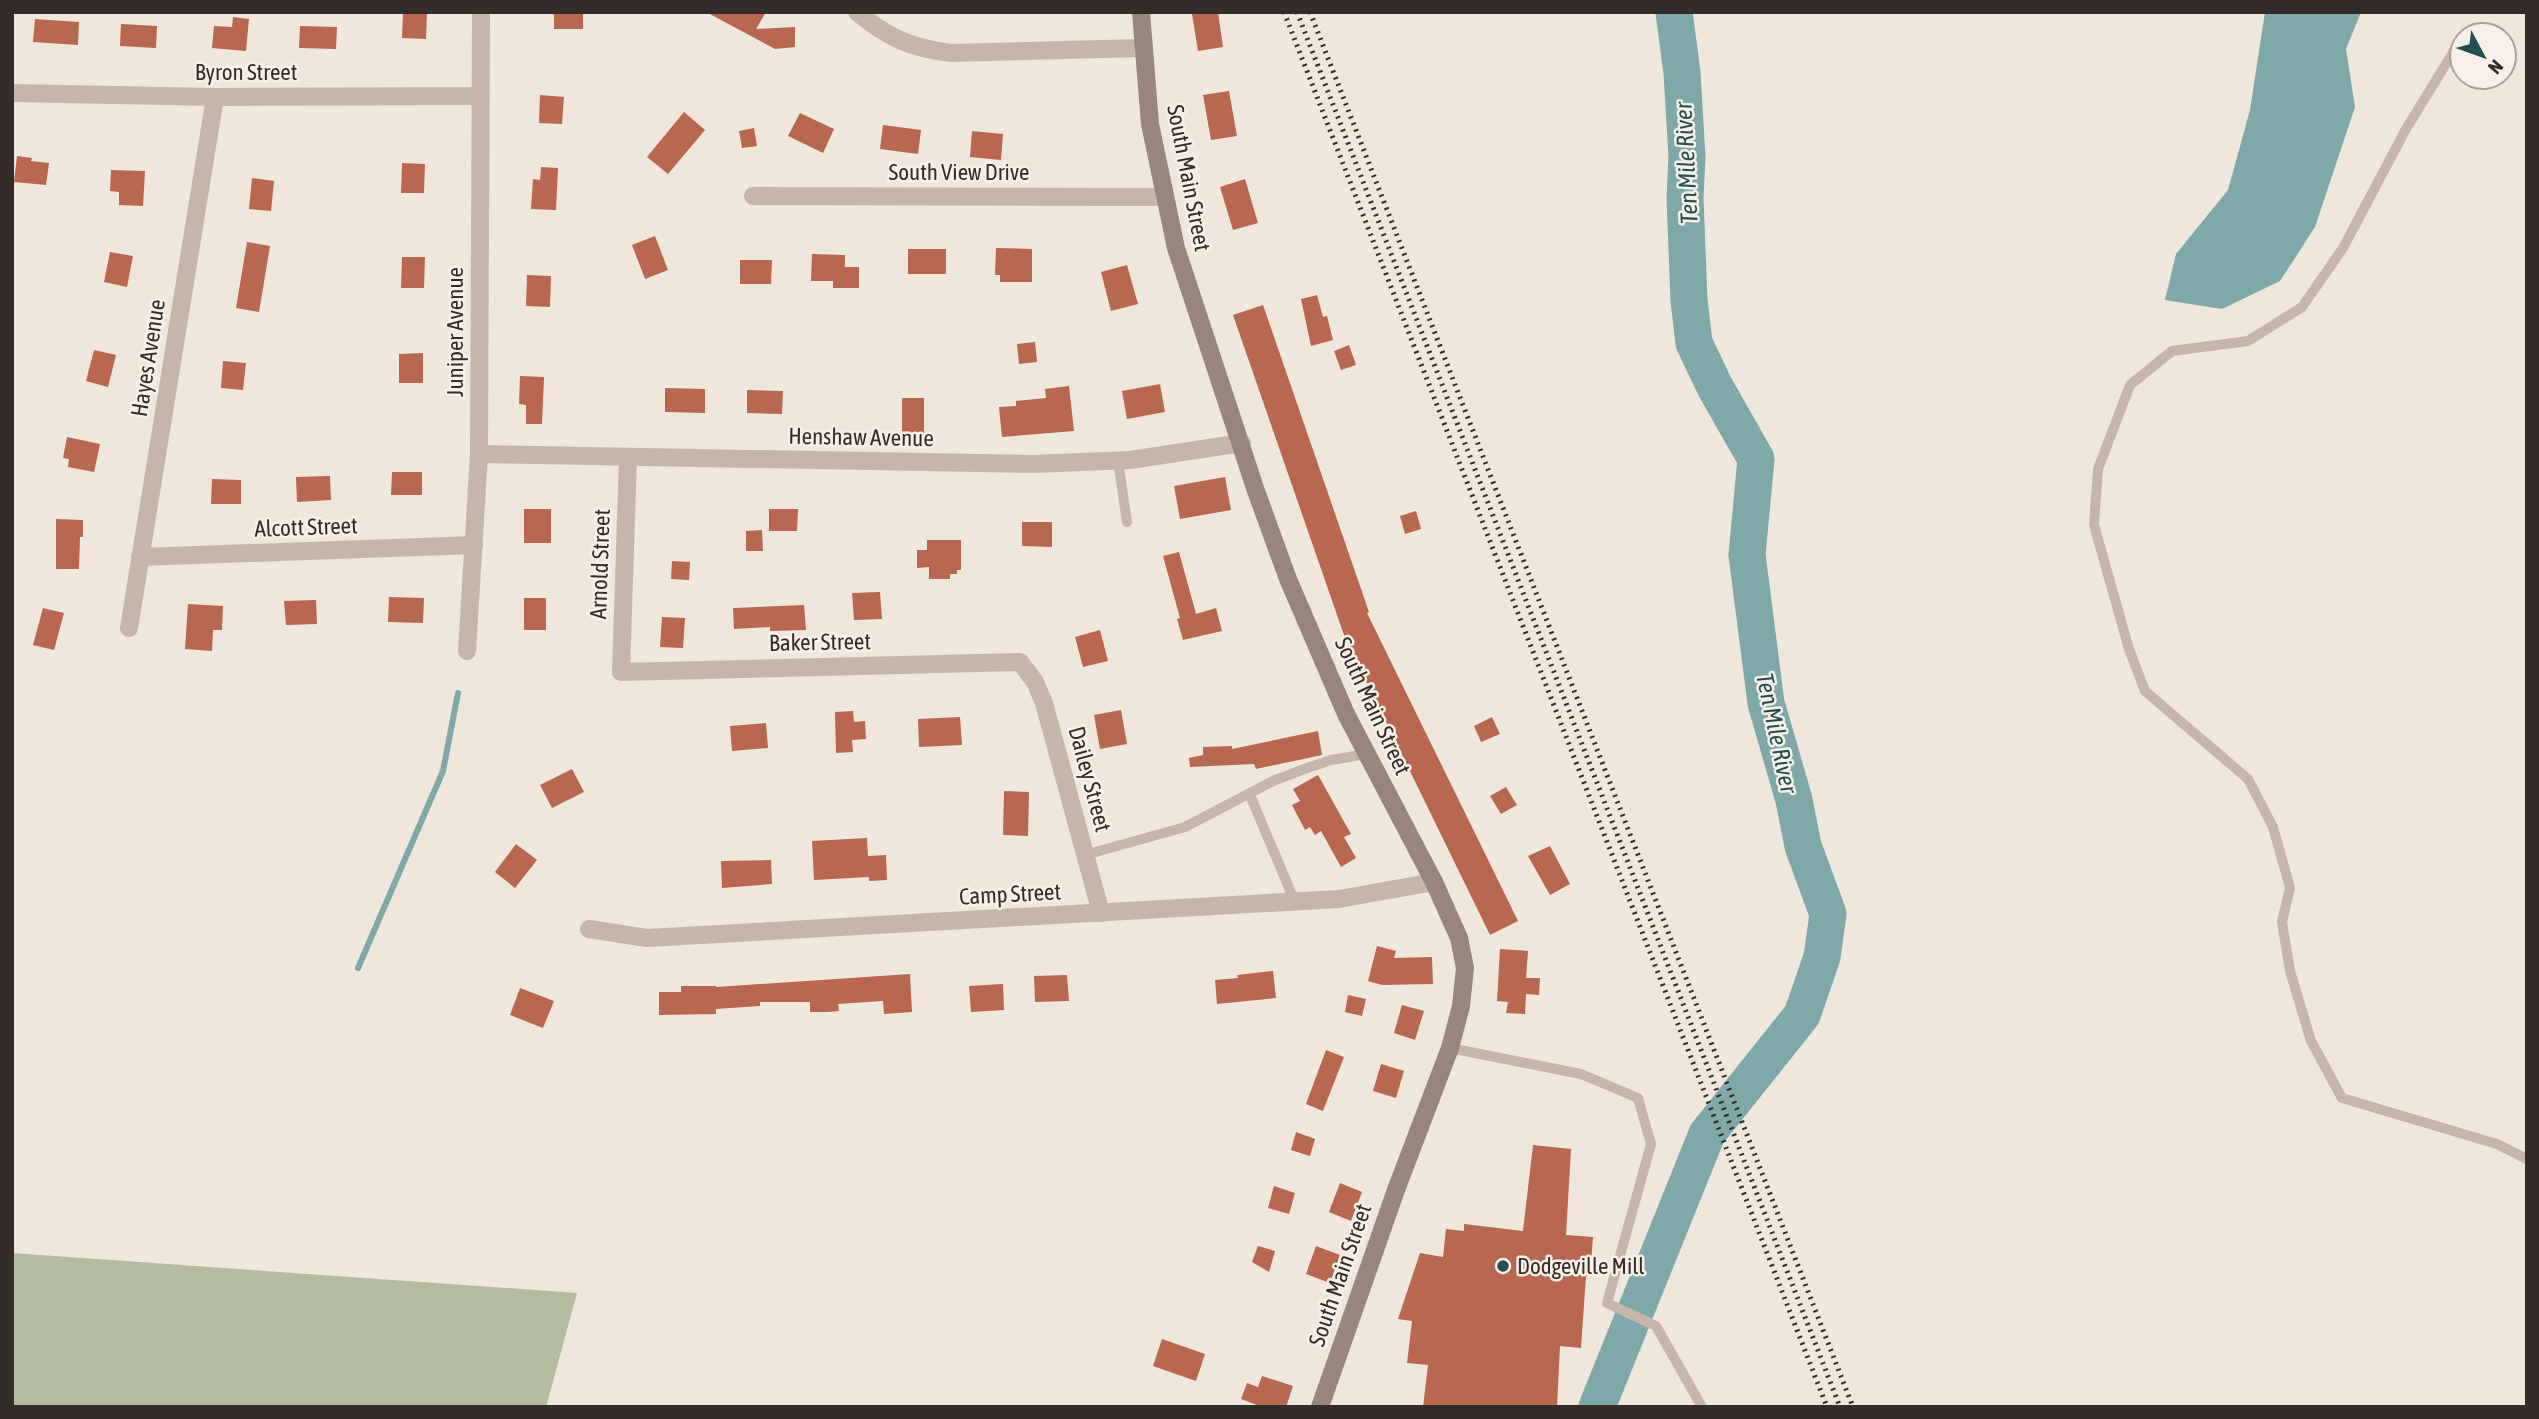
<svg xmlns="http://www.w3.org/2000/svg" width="2539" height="1419" font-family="'Asap Condensed',sans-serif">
<rect width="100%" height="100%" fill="#efe6dc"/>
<polygon fill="#b3bc9e" points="12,1253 577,1293 546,1407 12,1407"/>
<polygon fill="#7fa8a9" points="2265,12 2361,12 2346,49 2355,107 2315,227 2280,281 2222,309 2165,300 2176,254 2228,190 2250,110"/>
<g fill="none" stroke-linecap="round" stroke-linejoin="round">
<polyline stroke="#7fa8a9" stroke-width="6" points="358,968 443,771 458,693"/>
<polyline stroke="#7fa8a9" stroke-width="37" points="1597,1407 1707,1134 1802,1015 1822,957 1828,914 1803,846 1794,800 1766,703 1747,555 1756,459 1715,387 1694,343 1689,300 1685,198 1687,157 1682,73 1674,12"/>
</g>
<g fill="#b86751">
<polygon points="403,12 427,12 426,39 402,38"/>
<rect x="554" y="12" width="29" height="17"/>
<polygon points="706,12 766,12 756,29 795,27 795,47 775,49"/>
<polygon points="1205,12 1218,12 1223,47 1198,51 1192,14"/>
<polygon points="233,17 249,19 246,51 212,48 214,26 232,27"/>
<polygon points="35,19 79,22 78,45 33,42"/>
<polygon points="121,24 157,26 156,48 120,46"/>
<polygon points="300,26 337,27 336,49 299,48"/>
<polygon points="1229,91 1237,136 1211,140 1203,95"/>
<polygon points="540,95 564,97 562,124 539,123"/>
<polygon points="684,112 705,130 668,174 647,157"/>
<polygon points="800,113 834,129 823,153 788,136"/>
<polygon points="883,125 921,130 918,154 880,149"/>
<polygon points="754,128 757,146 742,148 739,131"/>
<polygon points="972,131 1003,134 1001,160 970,157"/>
<polygon points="17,156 32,158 31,161 49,163 46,185 14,182"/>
<polygon points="402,163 425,164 424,193 401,193"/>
<polygon points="541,167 558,168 556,210 531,209 533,179 540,180"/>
<polygon points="111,170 145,171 143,206 119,205 119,192 110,191"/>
<polygon points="252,178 274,181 271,211 249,209"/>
<polygon points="1245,179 1258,223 1233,230 1220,187"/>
<polygon points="655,236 668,270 645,279 632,245"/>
<polygon points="247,242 270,246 259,312 236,308"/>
<polygon points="996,248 1032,249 1032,282 1000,282 1000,275 995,275"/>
<rect x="908" y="249" width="38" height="25"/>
<polygon points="110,252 133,256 127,287 104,282"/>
<polygon points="812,254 845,255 845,267 859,267 859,288 833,288 833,281 811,281"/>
<polygon points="402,257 425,257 424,288 401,288"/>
<polygon points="740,260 772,260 771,284 740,284"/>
<polygon points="1127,265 1138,304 1111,311 1101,272"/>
<polygon points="527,275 551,276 550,307 526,306"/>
<polygon points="1317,295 1323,317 1327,316 1333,340 1311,346 1301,299"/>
<polygon points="1263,305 1369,612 1367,613 1518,921 1490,935 1345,638 1233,315"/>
<polygon points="1035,342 1037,362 1019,364 1017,344"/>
<polygon points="1349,345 1356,365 1341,370 1334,351"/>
<polygon points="94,350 116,355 108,387 86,381"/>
<polygon points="423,353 423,383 399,383 399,354"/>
<polygon points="223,361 246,363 243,390 221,388"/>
<polygon points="520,376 544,377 542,424 526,424 526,405 519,404"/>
<polygon points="1160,384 1165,412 1127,419 1122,391"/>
<polygon points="1069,386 1074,431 1002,437 999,407 1016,406 1016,401 1046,398 1045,389"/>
<polygon points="665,388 705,389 705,413 665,412"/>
<polygon points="747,390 783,391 782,414 747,413"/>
<rect x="902" y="398" width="22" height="40"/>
<polygon points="67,437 100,444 94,472 68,467 69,459 63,458"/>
<polygon points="392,472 422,472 422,495 391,495"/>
<polygon points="330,476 331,500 297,502 296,477"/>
<polygon points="1225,477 1231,510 1180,519 1174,486"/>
<polygon points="212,479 241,480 241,504 211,504"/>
<rect x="524" y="509" width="27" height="34"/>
<polygon points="769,509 798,509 797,531 769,531"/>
<polygon points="1416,511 1421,529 1405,534 1400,516"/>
<polygon points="56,519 83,520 83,537 80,537 79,569 56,569"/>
<polygon points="1022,522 1052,522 1052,547 1022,546"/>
<polygon points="762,530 763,551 746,551 746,531"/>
<polygon points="927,540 961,540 961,570 957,570 957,574 950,574 950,579 929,579 929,567 917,568 917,550 927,550"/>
<polygon points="1179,552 1196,614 1216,608 1222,631 1183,640 1177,619 1180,618 1163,556"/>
<polygon points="672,561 690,562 689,580 671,579"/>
<polygon points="880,592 882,619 854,620 852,593"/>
<polygon points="389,597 424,598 423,623 388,622"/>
<rect x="524" y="598" width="22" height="32"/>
<polygon points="316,600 317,624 286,625 284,601"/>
<polygon points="188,604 223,606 222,630 213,630 212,651 185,649"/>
<polygon points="804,605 806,630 770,631 770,627 734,629 733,608"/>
<polygon points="43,608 64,613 54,650 33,645"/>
<polygon points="662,617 685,618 683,648 660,647"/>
<polygon points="1100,630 1108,661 1083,667 1075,637"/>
<polygon points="1121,710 1127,744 1100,749 1094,715"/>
<polygon points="853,711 854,722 865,721 866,739 852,740 853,752 836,753 835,712"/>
<polygon points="960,717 962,745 919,747 918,719"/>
<polygon points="1492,717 1500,734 1481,742 1474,726"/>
<polygon points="766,723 768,748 732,751 730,726"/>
<polygon points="1318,731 1322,755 1256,769 1254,764 1190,767 1189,758 1203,755 1203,747 1232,746 1232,749"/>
<polygon points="572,769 584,792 552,808 540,785"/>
<polygon points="1318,775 1351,834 1344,837 1356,858 1341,867 1321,831 1315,835 1310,827 1305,830 1292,805 1300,801 1293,789"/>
<polygon points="1506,787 1517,805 1501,814 1490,796"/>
<polygon points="1004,791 1029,792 1028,836 1003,835"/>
<polygon points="867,838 868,856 886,855 887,880 869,881 869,877 814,880 812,841"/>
<polygon points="516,844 537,860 515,888 495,872"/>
<polygon points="1550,846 1570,884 1550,895 1528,856"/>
<polygon points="771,860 772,884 722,888 721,861"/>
<polygon points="1377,946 1396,951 1394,958 1432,957 1433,984 1382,985 1368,981"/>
<polygon points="1500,949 1528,951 1526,978 1540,978 1539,995 1526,994 1525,1014 1506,1013 1508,1002 1497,1001"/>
<polygon points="1273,971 1276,998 1217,1004 1215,980 1238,978 1237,975"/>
<polygon points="910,974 912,1012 884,1014 883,1001 838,1004 839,1011 828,1012 810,1012 810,1002 760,1002 760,1006 716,1009 716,1014 659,1015 659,992 681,992 681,986 716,986 716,987"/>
<polygon points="1067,975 1069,1001 1035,1002 1034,976"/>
<polygon points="1003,984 1004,1010 971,1012 969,986"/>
<polygon points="520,988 554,1001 543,1028 510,1015"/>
<polygon points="1348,995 1366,999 1362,1016 1345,1012"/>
<polygon points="1402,1005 1424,1011 1415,1040 1394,1033"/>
<polygon points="1326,1050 1344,1057 1323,1111 1306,1104"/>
<polygon points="1381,1064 1404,1071 1396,1098 1373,1091"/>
<polygon points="1296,1132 1315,1139 1310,1156 1291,1150"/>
<polygon points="1533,1145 1571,1149 1566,1235 1593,1237 1590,1276 1586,1276 1581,1348 1560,1346 1557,1407 1423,1407 1428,1365 1407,1363 1412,1321 1398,1319 1420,1253 1443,1257 1446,1229 1464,1231 1464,1224 1523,1231"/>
<polygon points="1340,1183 1362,1192 1351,1221 1329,1212"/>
<polygon points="1274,1186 1295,1193 1289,1214 1268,1208"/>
<polygon points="1258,1246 1275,1251 1269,1272 1252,1262"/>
<polygon points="1316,1246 1340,1255 1330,1283 1306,1274"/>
<polygon points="1162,1339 1205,1354 1196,1381 1153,1366"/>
<polygon points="1262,1376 1293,1386 1286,1407 1262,1407 1241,1399 1247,1383 1258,1387"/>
</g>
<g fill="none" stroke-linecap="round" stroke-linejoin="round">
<g stroke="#c6b6aa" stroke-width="10">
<polyline points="2460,41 2406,129 2343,248 2302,307 2248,341 2172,351 2130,385 2098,469 2094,525 2129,649 2145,691 2248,779 2273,827 2290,888 2282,922 2290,971 2311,1041 2342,1098 2497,1144 2527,1159"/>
<polyline points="1118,460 1127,522"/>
<polyline points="1250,795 1295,902"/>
<polyline points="1085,855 1185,827 1273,781 1307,768 1331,760 1367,754"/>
<polyline points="1450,1048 1581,1074 1638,1098 1651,1144 1607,1303 1656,1326 1702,1407"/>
</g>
<g stroke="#c6b6aa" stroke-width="18">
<path d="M857,12C888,38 911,48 951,53L1142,48"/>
<polyline points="12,93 215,97 479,96"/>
<polyline points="753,196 1165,197"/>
<polyline points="479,454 1033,464 1130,460 1242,443"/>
<polyline points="628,457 621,672 1020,662 1035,682 1044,703 1101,913"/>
<polyline points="140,557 474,545"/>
<polyline points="129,628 215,97"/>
<polyline points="467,651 479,454 481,12"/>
<polyline points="589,929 647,938 1339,899 1434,882"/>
</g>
<polyline stroke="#99857b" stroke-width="18" points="1141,12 1150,124 1176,248 1256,491 1288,579 1346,714 1434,882 1459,938 1465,968 1461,1006 1450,1048 1396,1190 1320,1407"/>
<g stroke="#342c28" stroke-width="5" stroke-dasharray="2 5" stroke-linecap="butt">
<polyline points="1284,12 1827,1407"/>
<polyline points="1297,12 1840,1407"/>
<polyline points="1310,12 1853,1407"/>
</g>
</g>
<circle fill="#234f51" stroke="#f7f0e8" stroke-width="2.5" cx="1503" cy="1266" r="7"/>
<g text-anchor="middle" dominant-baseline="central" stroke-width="5" stroke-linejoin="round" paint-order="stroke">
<g font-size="23" fill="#342c28" stroke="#f7f0e8">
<text x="246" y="72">Byron Street</text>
<text x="959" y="172">South View Drive</text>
<text transform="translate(1189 178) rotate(79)">South Main Street</text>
<text transform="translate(455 332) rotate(-90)">Juniper Avenue</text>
<text transform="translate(148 358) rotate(-81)">Hayes Avenue</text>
<text transform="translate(861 437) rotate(1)">Henshaw Avenue</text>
<text transform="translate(306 527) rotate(-2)">Alcott Street</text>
<text transform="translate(600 564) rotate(-88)">Arnold Street</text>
<text transform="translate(820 642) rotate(-1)">Baker Street</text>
<text transform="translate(1373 706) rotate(65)">South Main Street</text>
<text transform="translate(1090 779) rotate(75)">Dailey Street</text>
<text transform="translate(1010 894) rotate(-3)">Camp Street</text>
<text transform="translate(1340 1275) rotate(-71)">South Main Street</text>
</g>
<g font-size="23" fill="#342c28" stroke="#f7f0e8" text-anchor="start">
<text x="1517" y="1266">Dodgeville Mill</text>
</g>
<g font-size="24" font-style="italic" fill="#234f51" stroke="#f7f0e8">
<text transform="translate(1686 163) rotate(-93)">Ten Mile River</text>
<text transform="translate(1777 733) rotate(78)">Ten Mile River</text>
</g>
</g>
<rect width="2539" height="1419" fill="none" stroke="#342c28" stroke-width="28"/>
<g transform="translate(2483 56) rotate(131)"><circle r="33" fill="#f7f0e8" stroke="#a9a29b" stroke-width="2"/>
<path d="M0-5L12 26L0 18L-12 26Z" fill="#234f51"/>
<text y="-10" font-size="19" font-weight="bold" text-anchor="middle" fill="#342c28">N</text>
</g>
</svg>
